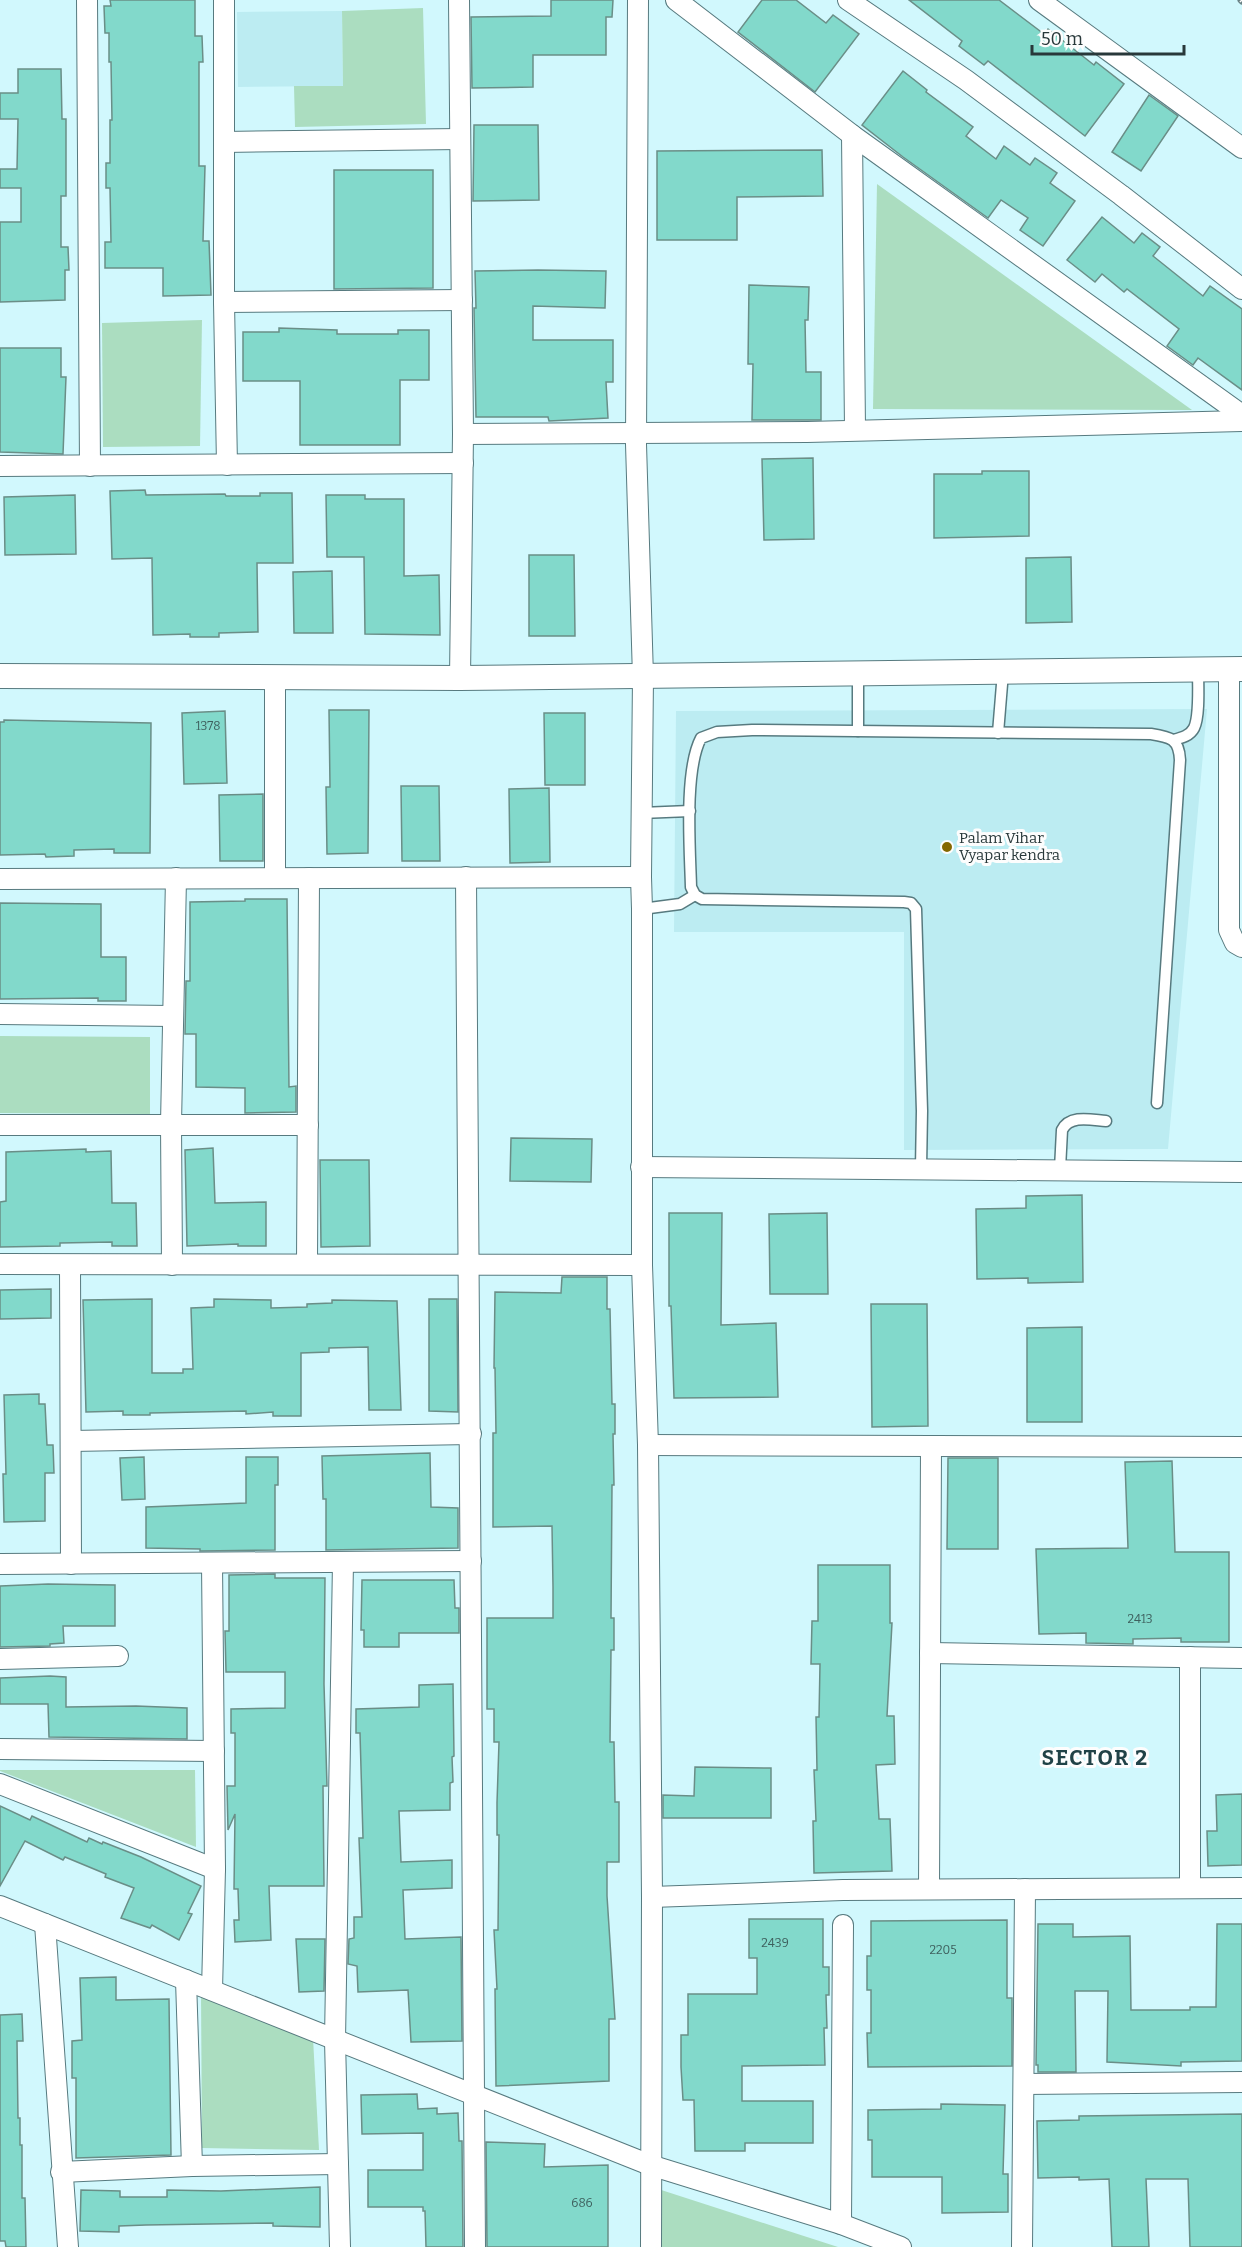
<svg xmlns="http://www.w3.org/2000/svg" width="1242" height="2247" font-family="Bitter,serif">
<rect width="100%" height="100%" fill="#d1f8fd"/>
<g fill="#bcecf2">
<polygon points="342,11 343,86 238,87 237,12"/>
<polygon points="1207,709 1168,1149 904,1150 904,932 674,932 676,711"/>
</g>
<g fill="#abddc0">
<polygon points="423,8 426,124 295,127 294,86 343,86 342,11"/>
<polygon points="877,184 1192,410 873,409"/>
<polygon points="202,320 200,446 103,447 102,323"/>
<polygon points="0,1036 150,1037 150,1114 0,1113"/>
<polygon points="0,1770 195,1770 196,1847 0,1771"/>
<polygon points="201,1991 313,2038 319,2150 202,2148"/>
<polygon points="652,2187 838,2247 652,2247"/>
</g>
<g fill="#82d9cb" stroke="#6a8e87" stroke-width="1.5">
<polygon points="110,0 195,0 195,36 202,36 203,62 199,62 199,166 205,166 203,241 209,241 211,295 163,296 163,268 105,268 105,242 111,242 110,188 106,188 106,163 110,163 110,120 112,120 111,62 109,62 109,33 105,33 104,6 111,6"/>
<polygon points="551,0 613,0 612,17 606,17 606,55 533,55 533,87 472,88 471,17 551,16"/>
<polygon points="762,0 796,0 826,23 833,15 859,34 815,92 738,32"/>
<polygon points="909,0 999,0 1044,34 1048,29 1094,65 1096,62 1124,84 1085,136 988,61 984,65 959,46 962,41"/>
<polygon points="18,69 61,69 62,119 66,119 66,196 61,196 61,247 68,247 69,270 65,270 65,300 0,302 0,222 21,222 21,188 0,188 0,169 17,169 18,119 0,119 0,93 18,93"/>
<polygon points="903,71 927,90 926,92 973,127 966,136 996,159 1004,146 1030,165 1035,158 1057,173 1050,183 1075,201 1043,246 1020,230 1028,218 1001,200 988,218 903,157 862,125"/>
<polygon points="1149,95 1178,116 1141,171 1112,152"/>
<polygon points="474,125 538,125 539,200 473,201"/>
<polygon points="822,150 823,196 737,197 737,240 657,240 657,151"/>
<polygon points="334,170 433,170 433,288 334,289"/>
<polygon points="1102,217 1134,243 1142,233 1160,247 1153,256 1203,296 1210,286 1242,309 1242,390 1198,358 1193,365 1167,346 1179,329 1127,289 1124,292 1102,274 1095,282 1067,260"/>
<polygon points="538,270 606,271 605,308 533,306 533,340 613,340 613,382 606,382 608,418 549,421 548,417 476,417 474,308 476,308 475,271"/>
<polygon points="749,285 809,287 808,320 805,320 806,372 821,372 821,420 752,420 753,364 748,364"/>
<polygon points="279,328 337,330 337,334 398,334 398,330 429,330 429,380 400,380 400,445 300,445 300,381 243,381 243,332 279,332"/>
<polygon points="0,348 61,348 61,377 66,377 63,454 0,452"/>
<polygon points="813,458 814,539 764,540 762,459"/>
<polygon points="982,471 1029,471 1029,536 934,538 934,474 982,474"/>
<polygon points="145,490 146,495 225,494 226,496 260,496 260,493 292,493 293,563 257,563 258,632 219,633 219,637 190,637 190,634 153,635 152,558 112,559 110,491"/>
<polygon points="75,495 76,554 5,555 4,497"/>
<polygon points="326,495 365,495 365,499 404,499 404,576 439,575 440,635 365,634 364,557 327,557"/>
<polygon points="529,555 574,555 575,636 529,636"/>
<polygon points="1071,557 1072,622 1026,623 1026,558"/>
<polygon points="332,571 333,633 294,633 293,572"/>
<polygon points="329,710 369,710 368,853 327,854 326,787 330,787"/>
<polygon points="225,711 227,783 184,784 182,713"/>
<polygon points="544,713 585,713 585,785 545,785"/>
<polygon points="4,720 151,723 150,853 114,853 114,849 74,850 74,856 46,857 45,854 0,855 0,722 4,722"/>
<polygon points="401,786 439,786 440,861 402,861"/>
<polygon points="549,788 550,862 510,863 509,789"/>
<polygon points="263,794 263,861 220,861 219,795"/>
<polygon points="245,899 287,899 289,1087 296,1086 296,1112 245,1113 245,1088 196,1087 196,1034 185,1034 186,981 190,981 190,902 245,901"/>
<polygon points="0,903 101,904 101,957 126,957 126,1001 98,1001 98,998 0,999"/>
<polygon points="511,1138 592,1139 591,1182 510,1181"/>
<polygon points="213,1148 215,1203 266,1202 266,1246 238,1246 238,1244 187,1246 185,1150"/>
<polygon points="86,1149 86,1152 111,1151 112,1203 136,1203 137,1246 112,1246 112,1242 60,1243 60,1246 0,1247 0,1202 6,1201 6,1152"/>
<polygon points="320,1160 369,1160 370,1246 321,1247"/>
<polygon points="1082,1195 1083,1282 1028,1283 1028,1278 977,1279 976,1209 1026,1208 1026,1196"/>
<polygon points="669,1213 722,1213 721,1325 776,1323 778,1397 674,1398 671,1306 669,1306"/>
<polygon points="827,1213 828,1294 770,1294 769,1214"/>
<polygon points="562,1277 607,1277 607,1309 610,1309 612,1404 615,1404 615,1434 613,1434 614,1485 612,1485 611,1618 614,1618 614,1650 611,1650 610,1742 614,1742 615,1802 619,1802 619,1862 607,1862 607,1896 615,2019 609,2019 609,2081 496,2086 495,1989 497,1989 494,1930 498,1930 499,1835 497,1835 497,1803 499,1742 494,1742 494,1709 487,1709 487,1618 553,1618 553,1587 552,1526 493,1527 493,1433 496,1433 495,1368 494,1368 495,1292 561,1293"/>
<polygon points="51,1289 51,1318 0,1319 0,1290"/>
<polygon points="152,1299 152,1373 183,1373 183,1369 193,1369 191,1308 214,1307 214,1299 271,1300 271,1308 307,1307 307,1304 332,1303 332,1300 397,1301 401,1410 369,1410 368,1347 329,1348 329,1352 301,1353 301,1416 273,1416 273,1412 246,1414 246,1411 150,1413 150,1415 123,1415 123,1411 86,1412 83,1300"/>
<polygon points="429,1299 457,1299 458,1412 429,1411"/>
<polygon points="871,1304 927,1304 928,1426 872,1427"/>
<polygon points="1082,1327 1082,1422 1027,1422 1027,1328"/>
<polygon points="39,1394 39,1404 45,1404 47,1445 53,1445 54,1473 45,1473 45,1521 4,1522 3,1474 6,1474 4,1395"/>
<polygon points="430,1453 431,1507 458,1508 458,1548 326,1550 326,1499 323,1499 322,1456"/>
<polygon points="144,1457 145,1499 122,1500 120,1458"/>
<polygon points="246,1457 278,1457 278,1485 275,1485 275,1550 200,1551 200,1549 146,1548 146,1507 246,1503"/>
<polygon points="948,1458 998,1458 998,1549 947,1549"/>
<polygon points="1172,1461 1175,1552 1229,1552 1229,1642 1181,1642 1181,1638 1133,1639 1133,1644 1086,1643 1086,1633 1039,1634 1036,1549 1128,1548 1125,1462"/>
<polygon points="818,1565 890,1565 890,1623 892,1623 887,1716 894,1716 895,1764 876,1765 879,1819 890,1819 892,1871 814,1873 813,1821 816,1821 814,1770 817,1770 816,1717 819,1717 820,1664 811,1664 812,1621 818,1621"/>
<polygon points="275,1574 275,1578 325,1578 324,1684 327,1786 323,1786 324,1886 269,1886 271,1940 235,1942 234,1920 239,1920 238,1889 234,1889 235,1814 228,1830 227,1786 235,1786 235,1733 231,1733 231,1709 285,1708 285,1672 226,1672 225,1631 229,1631 229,1575"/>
<polygon points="362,1580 454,1580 455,1608 459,1608 459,1633 399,1633 399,1647 364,1647 364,1630 361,1630"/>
<polygon points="48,1584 115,1585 115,1626 63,1626 64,1643 50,1644 50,1646 0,1647 0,1586"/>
<polygon points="50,1676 66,1677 66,1707 136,1706 187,1708 187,1739 49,1737 48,1704 0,1704 0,1678"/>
<polygon points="453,1684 454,1756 452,1757 453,1782 450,1783 450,1810 399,1811 401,1862 452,1860 452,1888 403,1890 405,1939 461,1937 462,2041 411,2042 408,1990 358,1992 357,1966 348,1964 349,1939 354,1938 354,1917 362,1917 359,1838 363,1838 360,1733 356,1733 356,1709 419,1707 419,1685"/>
<polygon points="695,1767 771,1768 771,1818 663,1818 663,1795 694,1796"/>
<polygon points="1242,1794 1242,1865 1208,1866 1207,1831 1217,1831 1216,1795"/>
<polygon points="0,1806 30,1820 32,1816 87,1842 89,1838 102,1844 103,1842 141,1857 201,1886 188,1913 192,1914 179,1940 152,1925 150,1928 121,1918 134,1888 105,1877 106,1874 65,1857 63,1860 25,1841 0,1886"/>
<polygon points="749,1919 823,1919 823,1967 829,1967 829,1995 826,1995 827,2028 824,2028 825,2065 742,2066 742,2101 813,2101 813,2143 745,2143 745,2151 695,2151 694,2100 683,2100 681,2067 681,2035 688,2035 688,1994 757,1994 757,1958 749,1958"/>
<polygon points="1007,1920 1007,1998 1012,1998 1012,2066 868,2067 867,2033 871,2033 871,1990 867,1990 867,1956 871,1956 871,1921"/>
<polygon points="1038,1924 1073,1924 1073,1937 1130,1936 1131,2010 1190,2010 1190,2007 1216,2007 1217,1924 1242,1924 1242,2061 1181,2062 1181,2066 1107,2062 1108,1991 1075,1991 1076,2072 1038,2072 1038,2065 1036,2065"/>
<polygon points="296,1939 325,1939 324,1991 299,1992"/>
<polygon points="116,1977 116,2000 169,1999 171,2155 76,2158 76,2078 72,2078 72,2041 82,2040 80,1978"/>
<polygon points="22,2014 23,2041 17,2041 18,2118 20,2118 20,2145 22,2145 22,2198 25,2198 26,2247 6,2247 5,2241 0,2241 0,2015"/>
<polygon points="417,2094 418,2109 437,2108 437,2114 458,2113 459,2141 462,2141 463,2247 426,2247 425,2211 423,2211 423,2207 368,2207 368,2170 423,2170 423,2133 362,2134 361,2095"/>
<polygon points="941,2104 1005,2105 1003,2174 1008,2174 1008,2212 942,2213 942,2177 872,2177 872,2140 868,2140 868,2110 941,2109"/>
<polygon points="1242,2114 1242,2247 1190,2247 1188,2179 1146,2179 1149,2247 1112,2247 1109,2179 1079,2180 1079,2177 1038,2178 1037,2121 1079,2120 1079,2116"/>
<polygon points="486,2142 545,2144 544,2167 608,2165 608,2247 487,2247"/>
<polygon points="320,2187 320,2227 273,2226 273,2223 146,2225 119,2226 119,2232 80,2231 81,2190 120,2191 120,2197 167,2197 167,2190 221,2191"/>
</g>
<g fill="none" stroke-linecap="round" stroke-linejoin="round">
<defs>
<g id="service">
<polyline points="858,731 858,674"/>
<polyline points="998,733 1003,672"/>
<path d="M1173,740C1181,738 1190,736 1194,728C1200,716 1198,684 1198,669"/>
<polyline points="641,813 690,811"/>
<polyline points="642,909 680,904 695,895"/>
<path d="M921,1168L922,1111L916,909L911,903L904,902L702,899L695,895L691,887C690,849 684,770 701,738L717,732L752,730L1151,734C1171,737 1179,739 1180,760L1157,1103"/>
<path d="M1060,1169L1062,1130C1070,1114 1092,1120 1106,1121"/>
</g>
<g id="minor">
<polyline points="87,0 90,466"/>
<polyline points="224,0 224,302 227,465"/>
<polyline points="459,0 463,434 460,678"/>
<polyline points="638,0 636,444 643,677 641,877 642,909 642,1265 648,1445 652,1897 651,2247"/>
<polyline points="676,0 852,135 1242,415"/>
<polyline points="848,0 966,80 1121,195 1242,289"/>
<polyline points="1039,0 1242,148"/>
<polyline points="852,135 855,429"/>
<polyline points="224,142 460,139"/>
<polyline points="224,302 462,300"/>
<polyline points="463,434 807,432 1242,421"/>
<polyline points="0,466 463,463"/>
<polyline points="1229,669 1229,930 1235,943 1242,947"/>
<polyline points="275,676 275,878"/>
<polyline points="466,877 475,2247"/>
<polyline points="0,879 641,877"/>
<polyline points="0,1014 172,1016"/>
<polyline points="0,1125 308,1125"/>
<polyline points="641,1167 1242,1172"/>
<polyline points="0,1264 642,1265"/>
<polyline points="307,1264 309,878"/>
<polyline points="70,1265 71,1564"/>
<polyline points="172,1265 171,1124 176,878"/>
<polyline points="71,1441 471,1434"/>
<polyline points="648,1445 1242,1447"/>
<polyline points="212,1563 215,1869 212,1990"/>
<polyline points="0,1564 471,1561"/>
<polyline points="930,1653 1242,1658"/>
<polyline points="1190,1657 1190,1888"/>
<polyline points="0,1659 118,1656"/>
<polyline points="0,1749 214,1751"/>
<polyline points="0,1784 215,1869"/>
<polyline points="929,1889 931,1447"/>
<polyline points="652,1897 843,1890 1242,1888"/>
<polyline points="0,1906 650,2165 841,2224 901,2247"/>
<polyline points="45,1924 68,2247"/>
<polyline points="186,1980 192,2166"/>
<polyline points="1024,2084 1242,2082"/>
<polyline points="61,2172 192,2166 338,2164"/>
<polyline points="841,2224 843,1925"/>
<polyline points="340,2247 335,2040 343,1562"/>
<polyline points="1022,2247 1025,1889"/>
</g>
<polyline id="tertiary" points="0,676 460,678 1242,669"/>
</defs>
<use href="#service" stroke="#577a7f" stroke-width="13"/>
<use href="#minor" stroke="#577a7f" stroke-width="22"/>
<use href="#tertiary" stroke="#577a7f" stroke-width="26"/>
<use href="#service" stroke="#fff" stroke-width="10"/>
<use href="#minor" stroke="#fff" stroke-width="20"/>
<use href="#tertiary" stroke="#fff" stroke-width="24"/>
<defs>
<polyline id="rail" points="1241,0 1242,1"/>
</defs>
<use href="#rail" stroke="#698285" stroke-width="7"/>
<use href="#rail" stroke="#fdfdfd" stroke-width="4.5" stroke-dasharray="14" stroke-linecap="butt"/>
</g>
<circle fill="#846800" stroke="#fdfdfd" stroke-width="2" cx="947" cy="847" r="6"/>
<g text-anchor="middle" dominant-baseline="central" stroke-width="6" stroke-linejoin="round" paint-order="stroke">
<g font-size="12" fill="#3e605e">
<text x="208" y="726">1378</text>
<text x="1140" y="1619">2413</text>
<text x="775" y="1943">2439</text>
<text x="943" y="1950">2205</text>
<text x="582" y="2203">686</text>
</g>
<g font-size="15" fill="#28383a" stroke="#fdfdfd" text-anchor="start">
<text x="959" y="838">Palam Vihar<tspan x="959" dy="17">Vyapar kendra</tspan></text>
</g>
<g font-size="21" font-weight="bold" letter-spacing="1.5" fill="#204247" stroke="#fdfdfd">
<text x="1095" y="1758">SECTOR 2</text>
</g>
</g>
<path d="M1032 45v9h152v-9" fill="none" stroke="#28383a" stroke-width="3"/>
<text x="1041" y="45" font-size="18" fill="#28383a" stroke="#fdfdfd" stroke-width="4.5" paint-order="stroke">50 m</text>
</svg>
